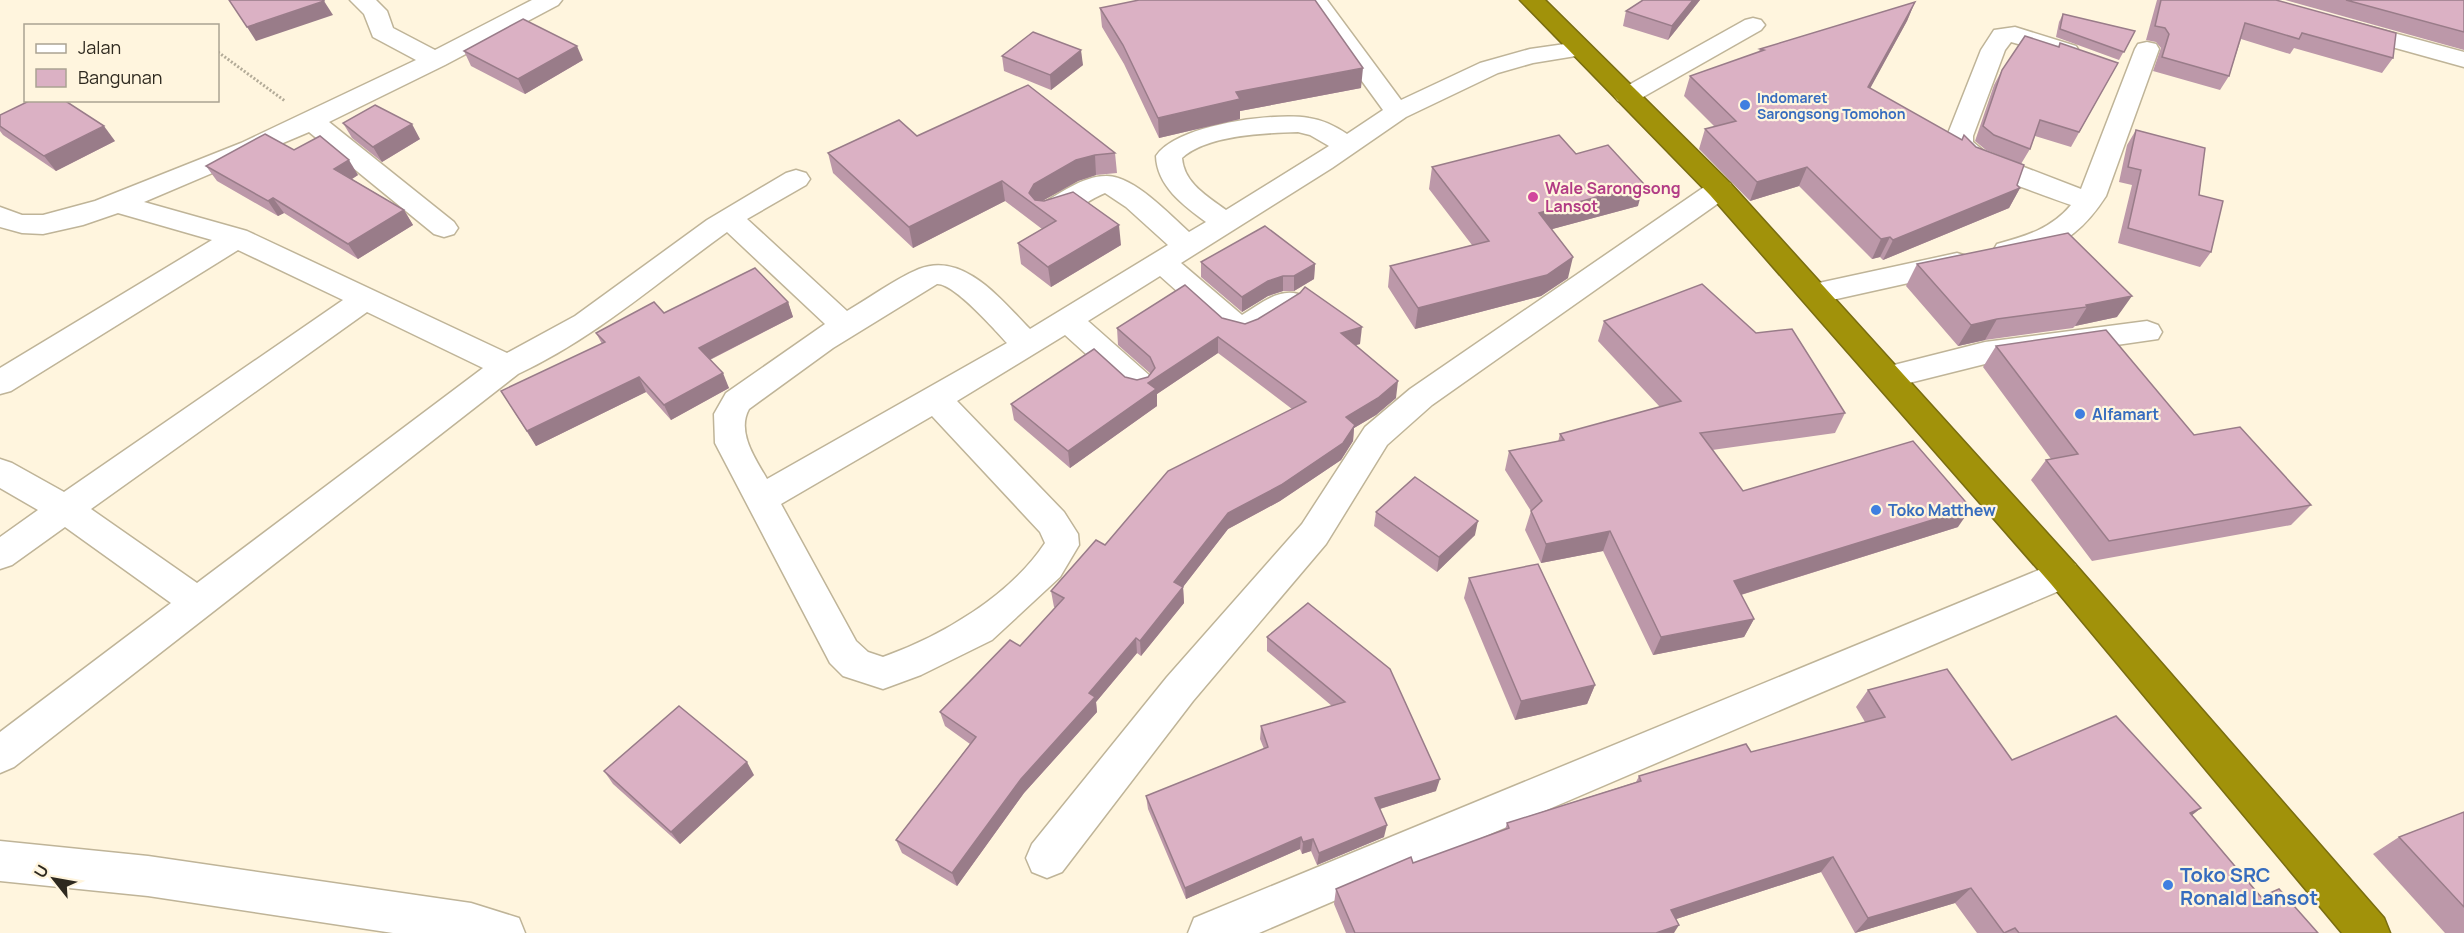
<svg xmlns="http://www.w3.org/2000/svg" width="2464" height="933" font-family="Manrope,sans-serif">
<rect width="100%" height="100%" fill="#fff5de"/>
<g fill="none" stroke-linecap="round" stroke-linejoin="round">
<defs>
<g id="minor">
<path d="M350,0H376L387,11L393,28L435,50L532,0H562L558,5L445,65L329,122L454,222L458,228L454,234L444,237L434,234L309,132L144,202L247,231L507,353L575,316L707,220L786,173L796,170L806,173L810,179L806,185L747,219L847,311C871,297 895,279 919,269C964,251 1002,301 1030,329L1168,245L1126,207L1105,193C1084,201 1061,225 1038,218L1034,212L1038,206C1058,195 1082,176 1106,176C1133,175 1170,215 1189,232L1206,222C1183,205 1157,186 1156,156C1176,125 1273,112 1309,118C1323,120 1335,126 1347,134L1383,110L1303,0H1327L1401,100L1480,63L1530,49L1579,42L1588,44L1591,49L1588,54L1533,63L1498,73L1406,117L1332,168L1181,263L1242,315C1259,305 1278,288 1298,294L1303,301L1298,308L1256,334L1245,338L1235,337L1224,333L1160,276L1088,321L1149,375L1154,383L1149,391L1138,394L1127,391L1065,335L957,401L1064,512L1078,534L1079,545L1060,577L992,640L921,675L883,689L843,676L830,663L715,443L714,414L726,393L825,324L727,232C656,283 598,336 518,374L14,767L0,773V732L171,603L65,527L12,565L0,569V537L38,510L0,488V459L12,463L64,492L343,300L238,250L11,391L0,394V368L212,240L118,213L83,225L43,234L22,233L0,227V207L22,215H43L95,201L241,143L416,60L373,37L364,14ZM1298,132L1310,135L1329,146L1226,210C1207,196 1184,183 1182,158C1207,135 1266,133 1298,132ZM937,284C954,283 995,330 1007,343L767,479C756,460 736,432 749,409L833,348ZM367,312L483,368L197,583L91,509ZM932,416L1040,532L1045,543C1010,596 942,636 883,657L868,652L856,641L781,504Z"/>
<polygon points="1753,18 1761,20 1765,25 1761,30 1636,101 1627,104 1618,101 1614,96 1618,91 1745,20"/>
<polygon points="2353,22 2464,52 2464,67 2345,34 2341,29 2345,24"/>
<path d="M2015,27L2076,46L2079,51L2076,56L2067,58L2011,42L2005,50L1973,136V142L1985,152L2081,189L2135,49L2138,44L2147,42L2156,44L2159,49L2106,196C2086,227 2065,245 2029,255C2017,258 2009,261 1997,258L1993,251L1997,244C2026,236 2051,229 2071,205C2049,197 1953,165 1947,145C1947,145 1947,137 1947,136L1981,50L1994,30Z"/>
<polygon points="1720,180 1730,183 1734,189 1730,195 1432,405 1387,445 1326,544 1193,701 1062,872 1047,878 1032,872 1026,858 1032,844 1167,677 1302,524 1365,427 1410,389 1710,183"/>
<polygon points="1957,253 1967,256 1971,263 1967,270 1814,304 1804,301 1799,294 1804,287 1814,284"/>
<polygon points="2147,321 2158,325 2162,332 2158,339 1985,364 1889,388 1878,385 1873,377 1878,369 1985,342"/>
<polygon points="2063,560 2075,564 2081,574 2075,584 1259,933 1188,933 1194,918"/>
<polygon points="0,841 148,856 471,903 519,918 525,933 393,933 148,896 0,881"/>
</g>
<polygon id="highway" points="1520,0 1545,0 1730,183 2075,564 2384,918 2390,933 2342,933 2051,584 1710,195"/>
</defs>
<use href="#minor" stroke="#bfb498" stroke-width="3"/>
<use href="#highway" stroke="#796d11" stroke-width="3"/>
<polyline stroke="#b3ab98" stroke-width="3" stroke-dasharray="2 2" stroke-linecap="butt" points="218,52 285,101"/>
<use href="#minor" fill="#fff" fill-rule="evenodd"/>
<use href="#highway" fill="#a1920a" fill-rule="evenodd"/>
</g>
<g fill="#bc98a9">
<polygon points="1643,0 1700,0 1668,40 1623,26 1626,11"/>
<polygon points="2157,0 2276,0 2393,58 2382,73 2294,48 2290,54 2241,39 2229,76 2220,90 2153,71 2161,48 2156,42 2146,40"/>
<polygon points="2285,0 2464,0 2464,50"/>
<polygon points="1915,2 1907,21 1870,88 2017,185 2020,188 2009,208 1883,260 1880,257 1872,259 1799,186 1750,201 1699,149 1705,129 1715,127 1684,96 1690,76 1759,52 1760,49"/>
<polygon points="1100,8 1361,88 1240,111 1240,119 1159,138 1124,64 1102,27"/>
<polygon points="2063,14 2135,31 2119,60 2056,37 2059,22"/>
<polygon points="2060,43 2118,63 2071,147 2035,136 2030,149 2021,164 1986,150 1975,141 1994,85 2002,70 2058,47"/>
<polygon points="464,51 583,60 525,94 471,66"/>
<polygon points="1002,56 1083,65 1051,90 1004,71"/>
<polygon points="0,115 115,141 56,171 3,135 0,131"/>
<polygon points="343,123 420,139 382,162 352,138"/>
<polygon points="2136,130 2199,195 2211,252 2200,267 2118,243 2132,185 2119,182 2127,145"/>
<polygon points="917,136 1115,153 1117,173 1096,175 1078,181 1042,201 1121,245 1051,287 1021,264 1018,243 1042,229 1005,201 913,248 833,173 828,153"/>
<polygon points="294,150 358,175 352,179 404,210 413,225 358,259 284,213 278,216 217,181 206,166"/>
<polygon points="1576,154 1638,206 1552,229 1568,278 1541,296 1415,329 1388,287 1390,266 1472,245 1429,189 1432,167"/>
<polygon points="2068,233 2117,317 2075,326 2073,328 1985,340 1958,346 1906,286 1917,264"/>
<polygon points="1201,262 1315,264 1314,279 1294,291 1283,291 1268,296 1242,312 1201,277"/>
<polygon points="788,302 793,317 710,360 729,388 671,420 646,392 536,446 501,391 602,344 596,333 664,313"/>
<polygon points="1222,318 1245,324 1360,344 1356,345 1396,398 1376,415 1354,428 1353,441 1341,460 1280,501 1228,529 1183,587 1184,603 1141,656 1137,653 1096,702 1097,712 1024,793 957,886 902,853 896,840 970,744 945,726 940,712 1020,646 1056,608 1054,607 1051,591 1105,545 1292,409 1218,353 1157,394 1157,406 1070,468 1014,420 1011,404 1125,377 1137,380 1148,377 1151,374 1118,345 1117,328"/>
<polygon points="1604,321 1756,333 1845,413 1835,433 1712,450 1743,491 1958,527 1741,595 1754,619 1744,637 1653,655 1603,551 1541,563 1525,530 1531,511 1505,470 1509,451 1558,442 1560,434 1660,407 1598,341"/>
<polygon points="1996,346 2194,435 2311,505 2291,525 2092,561 2031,480 2046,460 2051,459 1983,367"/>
<polygon points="1376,512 1475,535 1437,572 1374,526"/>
<polygon points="1469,578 1595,685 1587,704 1515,720 1464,598"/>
<polygon points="1308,603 1436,791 1380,809 1384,837 1317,865 1311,851 1302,854 1300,849 1186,899 1148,809 1146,796 1264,749 1260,739 1261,726 1332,706 1267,651 1267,637"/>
<polygon points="1868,690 2012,760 2201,808 2192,815 2261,897 2318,933 1977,933 1955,903 1855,933 1821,872 1676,919 1674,933 1346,933 1334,904 1336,889 1413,863 1505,830 1507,823 1636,782 1639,776 1751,752 1865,722 1856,707"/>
<polygon points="604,771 754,775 680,844 613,784"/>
<polygon points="2464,812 2464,933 2445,933 2373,854 2399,837"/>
</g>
<g fill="#997c89">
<polygon points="1693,0 1700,0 1668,40 1672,26"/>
<polygon points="324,1 333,15 256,41 247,27"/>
<polygon points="1915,2 1907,21 1860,107 1868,87"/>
<polygon points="577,46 583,60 525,94 518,79"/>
<polygon points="1081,50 1083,65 1051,90 1050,75"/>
<polygon points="1363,68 1361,88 1240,111 1240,119 1159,138 1158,118 1236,92"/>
<polygon points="412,124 420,139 382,162 373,147"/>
<polygon points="104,126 115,141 56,171 44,156"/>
<polygon points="1095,155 1096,175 1078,181 1037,204 1029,193 1034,184 1076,160"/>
<polygon points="349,160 358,175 344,184 334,169"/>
<polygon points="1807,167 1799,186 1750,201 1757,182"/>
<polygon points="1002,181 1005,201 913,248 909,227"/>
<polygon points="1644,184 1638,206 1534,234 1539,213"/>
<polygon points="2020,188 2009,208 1883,260 1893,240"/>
<polygon points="273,198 284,213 278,216 268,201"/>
<polygon points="404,210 413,225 358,259 348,244"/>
<polygon points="1119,225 1121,245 1051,287 1048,267"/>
<polygon points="1890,237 1880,257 1872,259 1881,239"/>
<polygon points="1573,257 1568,278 1541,296 1415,329 1418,308"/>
<polygon points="1315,264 1314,279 1294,291 1294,276"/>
<polygon points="1283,276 1283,291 1268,296 1242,312 1242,297 1268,281"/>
<polygon points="2132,296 2117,317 2075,326 2087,307 2086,305"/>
<polygon points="788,302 793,317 705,362 699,348"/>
<polygon points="1997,319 1985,340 1958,346 1971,325"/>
<polygon points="1362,327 1360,344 1340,349 1341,333"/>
<polygon points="1218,337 1218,353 1157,394 1157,406 1070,468 1068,451 1148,383"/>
<polygon points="723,373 729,388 671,420 664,405"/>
<polygon points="639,377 646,392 536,446 527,431"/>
<polygon points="1398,381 1396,398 1376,415 1354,428 1353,441 1341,460 1280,501 1228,529 1183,587 1184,603 1141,656 1140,641 1174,582 1228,513 1346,417"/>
<polygon points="1971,508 1958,527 1724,600 1734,581"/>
<polygon points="1478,521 1475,535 1437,572 1439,557"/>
<polygon points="1610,531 1603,551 1541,563 1546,544"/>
<polygon points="1754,619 1744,637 1653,655 1661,637"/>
<polygon points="1136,638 1137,653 1096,702 1097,712 1024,793 957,886 952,873 1021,779 1089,693"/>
<polygon points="1595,685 1587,704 1515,720 1521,701"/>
<polygon points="747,762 754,775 680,844 671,832"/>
<polygon points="1440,779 1436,791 1373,811 1375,798"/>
<polygon points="2201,808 2182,823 2190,813"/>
<polygon points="1387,825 1384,837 1317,865 1319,853"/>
<polygon points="1301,837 1300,849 1186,899 1185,888"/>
<polygon points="1313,839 1311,851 1302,854 1303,842"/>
<polygon points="1833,857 1821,872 1661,924 1671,910"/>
<polygon points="1971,888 1955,903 1855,933 1868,918"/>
<polygon points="1679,925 1674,933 1656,933"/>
</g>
<g fill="#dbb1c4" stroke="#997c89" stroke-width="1.5">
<polygon points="229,0 324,0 324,1 247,27"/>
<polygon points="1139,0 1315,0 1363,68 1236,92 1240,99 1158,118 1123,45 1100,8"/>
<polygon points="1643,0 1693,0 1672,26 1626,11"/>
<polygon points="2161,0 2276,0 2396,33 2393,58 2302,33 2299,39 2245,23 2229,76 2162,57 2169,34 2165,28 2155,26"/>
<polygon points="2346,0 2464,0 2464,32"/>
<polygon points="1915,2 1868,87 1962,140 1964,135 1976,147 2024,165 2017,185 2020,188 1893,240 1890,237 1881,239 1807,167 1757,182 1705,129 1736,121 1690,76 1764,50 1760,49"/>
<polygon points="2063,14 2135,31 2124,52 2060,29"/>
<polygon points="523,19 577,46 518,79 464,51"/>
<polygon points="1033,32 1081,50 1050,75 1002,56"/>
<polygon points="2025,36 2059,47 2060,43 2118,63 2079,132 2040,120 2030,149 1994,135 1983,126 2002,70"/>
<polygon points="1028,85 1115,153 1095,155 1076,160 1034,184 1029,193 1035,200 1044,201 1073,192 1119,225 1048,267 1018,243 1056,221 1002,181 909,227 828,153 899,120 917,136"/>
<polygon points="31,100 64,100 104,126 44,156 0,126 0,115"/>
<polygon points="375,105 412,124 373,147 343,123"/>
<polygon points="2136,130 2205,148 2199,195 2223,201 2211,252 2128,228 2141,170 2128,167"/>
<polygon points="265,134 294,150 320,136 349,160 334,169 404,210 348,244 273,198 268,201 206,166"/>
<polygon points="1559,135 1576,154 1608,145 1644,184 1539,213 1573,257 1547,275 1418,308 1390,266 1489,241 1432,167"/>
<polygon points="1265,226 1315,264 1294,276 1283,276 1268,281 1242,297 1201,262"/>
<polygon points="2068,233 2132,296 2086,305 2087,307 1997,319 1971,325 1917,264"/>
<polygon points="755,268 788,302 699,348 723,373 664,405 639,377 527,431 501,391 605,342 596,333 654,302 664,313"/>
<polygon points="1702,284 1756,333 1792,329 1845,413 1700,433 1743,491 1913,441 1971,508 1734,581 1754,619 1661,637 1610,531 1546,544 1531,511 1542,501 1509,451 1564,440 1560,434 1681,401 1604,321"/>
<polygon points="1185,285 1222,318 1245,324 1258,319 1300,293 1305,287 1362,327 1341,333 1398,381 1378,398 1346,417 1355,425 1343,443 1281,485 1228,513 1174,582 1183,587 1140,641 1136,638 1089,693 1095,697 1021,779 952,873 896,840 976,737 940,712 1010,640 1020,646 1064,598 1051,591 1096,540 1105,545 1168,471 1306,402 1218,337 1148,383 1156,389 1068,451 1011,404 1094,349 1125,377 1137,380 1148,377 1155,368 1150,357 1117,328"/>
<polygon points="2106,330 2194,435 2240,427 2311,505 2109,541 2046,460 2078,454 1996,346"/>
<polygon points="1415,477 1478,521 1439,557 1376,512"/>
<polygon points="1538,564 1595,685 1521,701 1469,578"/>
<polygon points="1308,603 1390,669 1440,779 1375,798 1387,825 1319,853 1313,839 1303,842 1301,837 1185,888 1146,796 1268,747 1261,726 1345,702 1267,637"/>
<polygon points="1947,669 2012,760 2116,716 2201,808 2190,813 2261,897 2279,889 2318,933 2019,933 2015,928 2004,933 1971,888 1868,918 1833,857 1671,910 1679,925 1656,933 1355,933 1336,889 1411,857 1413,863 1509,828 1507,823 1641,781 1639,776 1746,744 1751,752 1885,717 1868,690"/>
<polygon points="679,706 747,762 671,832 604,771"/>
<polygon points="2464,812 2464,907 2399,837"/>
</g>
<g fill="#3f7fe0" stroke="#fff5de" stroke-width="2">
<circle cx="1745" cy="105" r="6"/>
<circle cx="2080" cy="414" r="6"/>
<circle cx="1876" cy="510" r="6"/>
<circle cx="2168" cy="885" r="6"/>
</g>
<circle fill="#d1479c" stroke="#fff5de" stroke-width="2" cx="1533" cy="197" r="6"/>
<g text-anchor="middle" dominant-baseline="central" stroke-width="4.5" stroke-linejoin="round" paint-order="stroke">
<g font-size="14" font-weight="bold" fill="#366cbe" stroke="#fff5de" text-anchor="start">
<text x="1757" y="97">Indomaret<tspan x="1757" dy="16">Sarongsong Tomohon</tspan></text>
</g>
<g font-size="16" font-weight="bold" fill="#b23c85" stroke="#fff5de" text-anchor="start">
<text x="1545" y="188">Wale Sarongsong<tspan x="1545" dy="18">Lansot</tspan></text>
</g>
<g font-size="16" font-weight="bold" fill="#366cbe" stroke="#fff5de" text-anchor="start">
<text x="2092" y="414">Alfamart</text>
<text x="1888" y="510">Toko Matthew</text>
</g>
<g font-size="20" font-weight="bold" fill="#366cbe" stroke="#fff5de" text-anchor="start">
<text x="2180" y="874">Toko SRC<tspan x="2180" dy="23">Ronald Lansot</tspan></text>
</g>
</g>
<rect x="24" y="24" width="195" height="78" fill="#fff5de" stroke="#aba392" stroke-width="1.5"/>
<rect x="36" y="44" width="30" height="9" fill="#ffffff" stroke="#aba392" stroke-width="1.5"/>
<text x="78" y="54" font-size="18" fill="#2e291f">Jalan</text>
<rect x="36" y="69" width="30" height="18" fill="#dbb1c4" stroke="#aba392" stroke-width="1.5"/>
<text x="78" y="84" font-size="18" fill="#2e291f">Bangunan</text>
<g transform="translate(54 879) rotate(301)" stroke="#fff5de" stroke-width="4.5" paint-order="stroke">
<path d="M0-4.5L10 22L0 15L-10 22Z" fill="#2e291f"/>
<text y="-9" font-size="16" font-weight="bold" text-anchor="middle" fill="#2e291f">U</text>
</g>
</svg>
